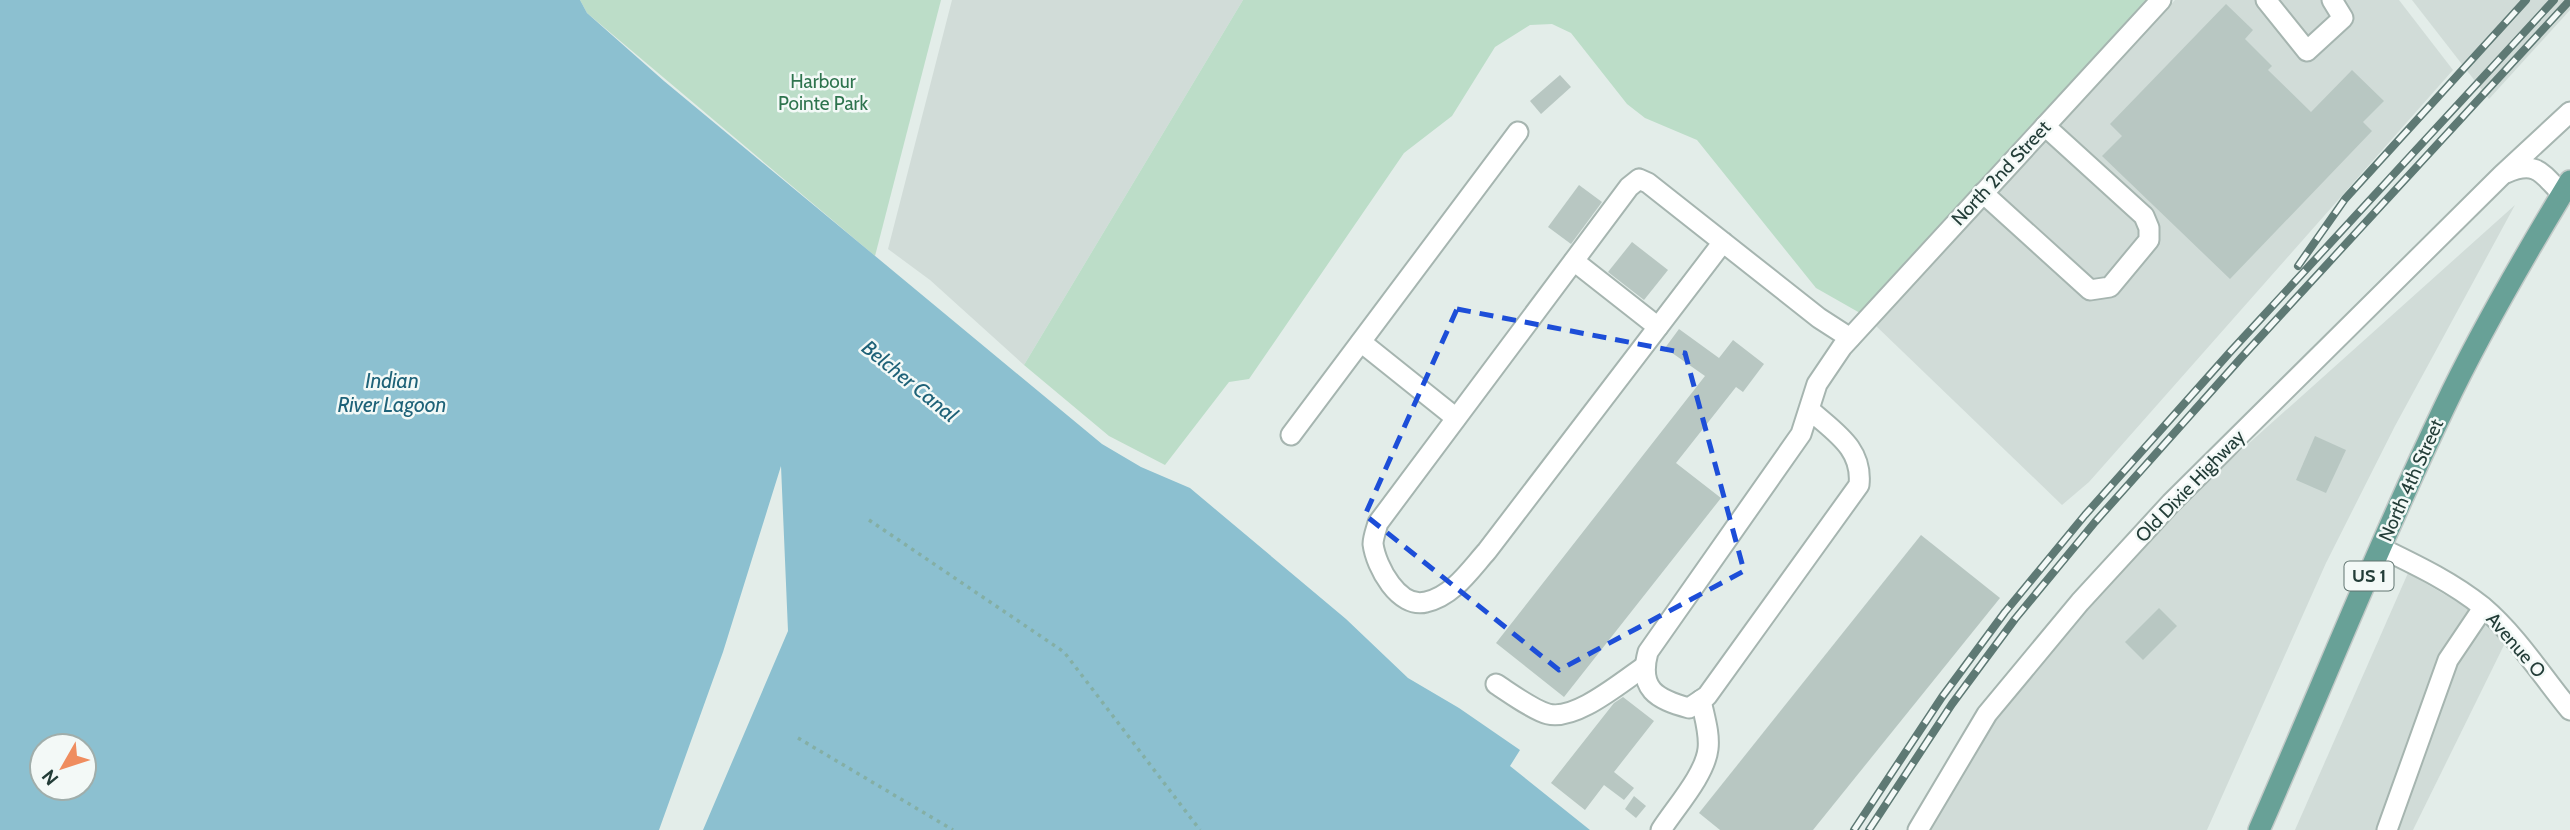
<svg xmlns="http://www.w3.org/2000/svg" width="2570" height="830" font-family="Cabin,sans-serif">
<rect width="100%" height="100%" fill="#e3ede9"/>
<g fill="#d1dcd8">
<polygon points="952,0 1243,0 1024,365 930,280 888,249"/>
<polygon points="2175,0 2399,0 2453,70 2089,482 2062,505 1875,325"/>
<polygon points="2412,0 2570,0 2570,10 2489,99"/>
<polygon points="2515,205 2395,426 2326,563 2207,830 1929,830 1995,719 2088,608 2178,509 2208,480"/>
<polygon points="2408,573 2461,604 2498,632 2506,641 2413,830 2295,830"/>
</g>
<g fill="#bcddc8">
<polygon points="580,0 941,0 875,256 587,13"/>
<polygon points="1243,0 2149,0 1860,313 1816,288 1697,140 1645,118 1627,104 1571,33 1552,24 1530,25 1495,47 1452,116 1404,153 1249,379 1229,382 1165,465 1109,436 1024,365"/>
</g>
<path fill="#8cc0d0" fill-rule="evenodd" d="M0,0H580L587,13L664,81L1102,444L1141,467L1190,488L1346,619L1408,678L1459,708L1520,750L1510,766L1590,830H703L788,631L781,466L723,652L659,830H0ZM42,746H84V788H42Z"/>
<g fill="#b8c7c2">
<polygon points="2226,4 2253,30 2245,39 2272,66 2268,70 2311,112 2352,70 2384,101 2363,122 2372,131 2230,279 2102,156 2122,136 2110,124"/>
<polygon points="1560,75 1571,87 1541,114 1530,101"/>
<polygon points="1579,185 1602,202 1571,244 1548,227"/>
<polygon points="1632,242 1668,270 1644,300 1608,272"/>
<polygon points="1679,329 1719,358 1733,340 1764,364 1743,392 1736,387 1676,463 1721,498 1564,697 1496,643 1705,376 1665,348"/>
<polygon points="2315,436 2346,450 2326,493 2296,480"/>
<polygon points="1921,535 2000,598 1813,830 1720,830 1699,813"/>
<polygon points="2159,608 2177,626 2143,660 2125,642"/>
<polygon points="1623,697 1654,721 1614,772 1634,788 1624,800 1604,785 1585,810 1551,783 1614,703"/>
<polygon points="1634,796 1646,806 1636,818 1625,809"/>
</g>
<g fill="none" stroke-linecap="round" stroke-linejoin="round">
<defs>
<g id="minor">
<polyline points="2266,0 2307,51 2343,18 2332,0"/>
<path d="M2506,173C2536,160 2542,173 2562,194"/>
<polyline points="1983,193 2090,290 2110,287 2149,240 2149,228 2144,216 2045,126"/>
<path d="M1723,242L1487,551C1470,570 1453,596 1426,602C1399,609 1376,567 1373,544C1373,538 1376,530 1378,523L1629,187L1639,179L1648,183L1819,318L1850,338"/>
<polyline points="1574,261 1658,327"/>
<polyline points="1361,342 1456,418"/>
<path d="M1810,410C1834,432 1863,448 1859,485L1707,696L1689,708C1656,699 1638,689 1648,652L1801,434L1817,384L1842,347L2161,0"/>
<polyline points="1291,435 1518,132"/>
<path d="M2381,548C2416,565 2452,582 2483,607C2517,636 2542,676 2570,710"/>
<path d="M1496,684C1510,693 1533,710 1548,714C1576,721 1621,682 1644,667"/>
<path d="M1661,830C1675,808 1705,775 1708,749C1710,733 1704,716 1701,700"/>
<polyline points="1918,830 1987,714 2080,602 2171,503 2502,175 2570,112"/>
<polyline points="2387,830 2448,660 2483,608"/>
</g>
<path id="major" d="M2259,830C2321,689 2378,546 2444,408C2481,330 2525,255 2570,181"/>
</defs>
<use href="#minor" stroke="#a6b5b0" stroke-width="23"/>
<use href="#major" stroke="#c1c9c7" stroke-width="24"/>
<g stroke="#84afa5" stroke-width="3.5" stroke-dasharray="3.5 5" stroke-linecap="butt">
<polyline points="869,520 1064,652 1200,830"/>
<polyline points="798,738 953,830"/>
</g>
<use href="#minor" stroke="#fff" stroke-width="19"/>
<use href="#major" stroke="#68a197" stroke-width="21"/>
<defs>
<g id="rail">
<polyline points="2298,266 2345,199 2526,0"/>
<polyline points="1854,830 1942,697 2005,612 2085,515 2231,351 2554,0"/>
<polyline points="1869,830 1952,704 2015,619 2095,522 2241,358 2570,0"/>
</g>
</defs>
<use href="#rail" stroke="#5e7974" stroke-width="8"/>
<use href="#rail" stroke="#f3f9f7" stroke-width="5" stroke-dasharray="16" stroke-linecap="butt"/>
</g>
<path fill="none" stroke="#1d4ed8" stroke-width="5" stroke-dasharray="14 9" stroke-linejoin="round" d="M1457,309L1685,353L1744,571L1559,670L1365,515Z"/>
<g text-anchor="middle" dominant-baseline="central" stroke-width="5" stroke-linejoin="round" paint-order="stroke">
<rect fill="#f3f9f7" stroke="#617571" stroke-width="2" x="2344.5" y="561.5" width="49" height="29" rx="5"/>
<g font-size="18" font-weight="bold" fill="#233d38">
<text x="2369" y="576">US 1</text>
</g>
<g font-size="19" fill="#2e744e" stroke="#f3f9f7">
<text x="823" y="81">Harbour<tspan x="823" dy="22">Pointe Park</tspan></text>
</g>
<g font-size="19" fill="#233d38" stroke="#f3f9f7">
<text transform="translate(2001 173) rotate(-47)">North 2nd Street</text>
<text transform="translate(2411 480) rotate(-66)">North 4th Street</text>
<text transform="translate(2190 486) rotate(-46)">Old Dixie Highway</text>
<text transform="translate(2516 645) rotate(49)">Avenue O</text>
</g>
<g font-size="21" font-style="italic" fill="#1e6278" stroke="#f3f9f7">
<text x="392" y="380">Indian<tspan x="392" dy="24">River Lagoon</tspan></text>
<text transform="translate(910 381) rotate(39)">Belcher Canal</text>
</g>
</g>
<g transform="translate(63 767) rotate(231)"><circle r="33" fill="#f3f9f7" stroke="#a0aeab" stroke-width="2"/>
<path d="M0-5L12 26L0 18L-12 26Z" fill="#ef8d5f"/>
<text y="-10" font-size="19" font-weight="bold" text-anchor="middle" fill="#233d38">N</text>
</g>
</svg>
